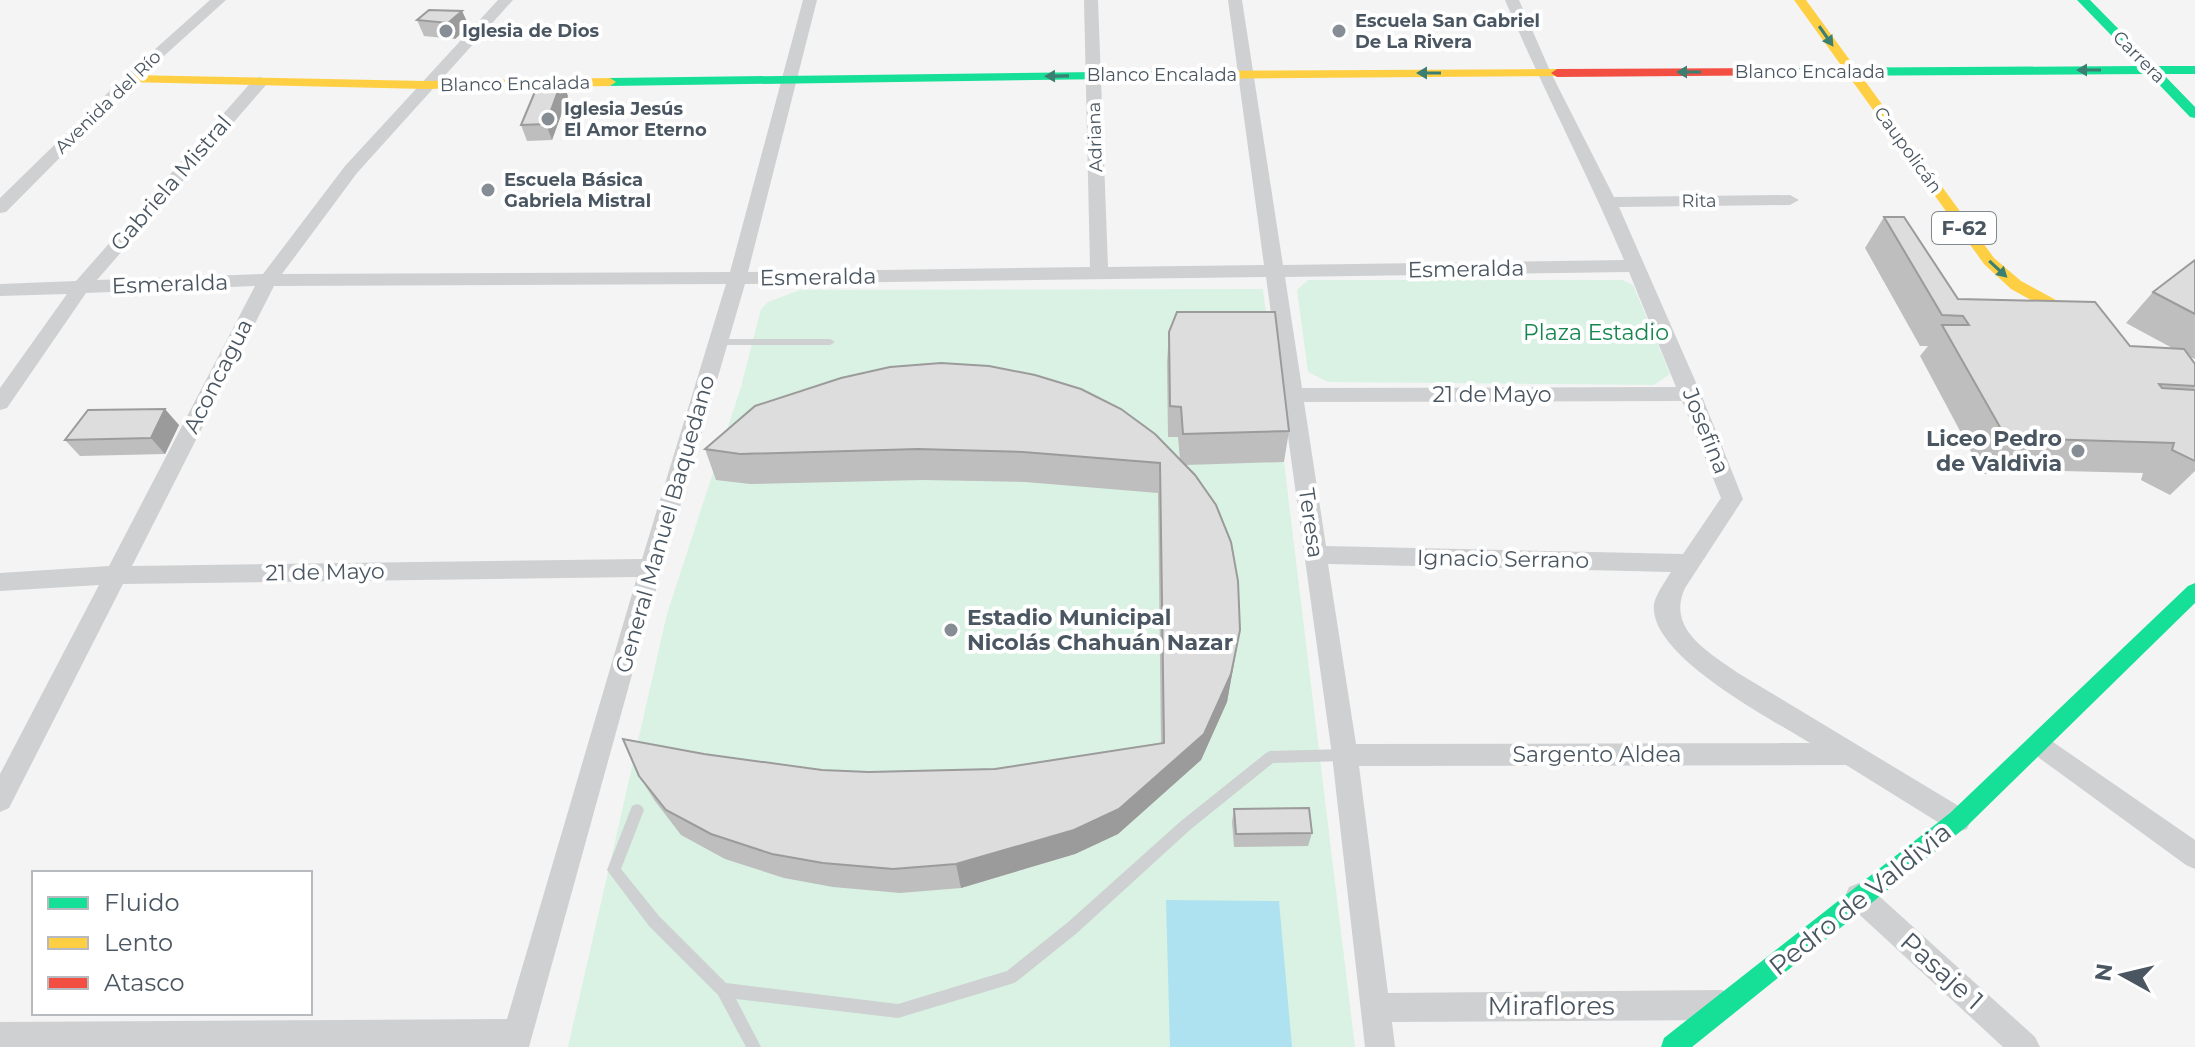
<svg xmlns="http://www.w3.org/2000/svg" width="2195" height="1047" font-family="Montserrat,sans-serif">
<rect width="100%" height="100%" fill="#f4f4f4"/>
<g fill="#d9f2e3">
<polygon points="1308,280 1622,280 1633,285 1670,374 1654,385 1328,382 1308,372 1297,290"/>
<polygon points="1263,289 1355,1047 568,1047 667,614 741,387 761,309 768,302 800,290"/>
</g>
<polygon fill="#aee2f0" points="1166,900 1279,901 1292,1047 1170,1047"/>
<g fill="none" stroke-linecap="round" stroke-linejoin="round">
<g fill="#ced0d2" fill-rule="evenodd">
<polygon points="719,339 830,339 835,342 830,345 719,345 714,342"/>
<polygon points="1345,749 1349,751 1351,755 1349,759 1345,761 1273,763 1191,829 1077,933 1016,982 1011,984 898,1018 736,999 761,1047 746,1047 718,995 649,926 607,870 632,806 637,804 642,806 644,810 621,869 659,916 726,983 898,1004 1007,971 1067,923 1181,821 1266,753 1270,751"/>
</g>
<g fill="#ced0d2" fill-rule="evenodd">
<polygon points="210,0 226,0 135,82 6,212 0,213 0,198 125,76"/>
<path d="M498,0H513L357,173L282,274L730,272L803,0H817L748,272L1090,267L1084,0H1098L1108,267L1264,265L1228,0H1242L1283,265L1624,260C1587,172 1542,88 1505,0H1519L1551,73L1614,197L1790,195L1799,200L1790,205L1619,207L1701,394L1743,499L1685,588C1666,629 1708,652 1738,673L1967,811L1971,820L1967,829L1958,832L1949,829L1846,765L1359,766L1388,993L1722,990L1732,995L1737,1005L1732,1015L1722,1020L1392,1022L1395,1047H1365L1332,755L1266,277L745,284L646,624L529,1047H0V1022L507,1019L637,577L123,584L9,808L0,812V774L99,585L0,591V573L109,566L255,286L86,293L7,408L0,410V388L67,294L0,296V284L76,281L254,79L260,77L268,82L266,85L97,280L263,274L345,166ZM1629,272L1676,387L1302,388L1285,277ZM726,284L642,559L132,566L274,286ZM1682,401L1721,498L1683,554L1326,546L1304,402ZM1328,564L1671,572C1666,580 1656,594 1654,604C1648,656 1772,719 1810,743L1356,744Z"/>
<polygon points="2040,733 2195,840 2195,869 2186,865 2031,752 2027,744 2031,736"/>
<polygon points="1859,883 1869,887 2035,1037 2040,1047 2003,1047 1849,905 1845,896 1849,887"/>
</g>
<g fill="#16e098" fill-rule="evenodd">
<polygon points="2077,0 2090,0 2155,66 2195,66 2195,74 2163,74 2195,107 2195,118 2190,117 2149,74 1796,76 1790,72 1796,68 2141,66"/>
<polygon points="1180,71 1186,75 1184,78 610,86 604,82 610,78"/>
<polygon points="2195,583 2195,603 1966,827 1692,1047 1661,1047 1664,1038 1950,813 2188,586"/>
</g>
<g fill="#ffcf43" fill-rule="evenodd">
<polygon points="1794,0 1806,0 1994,258 2021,281 2091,319 2093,323 2091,327 2079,327 2011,289 1984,264"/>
<polygon points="1557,69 1561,70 1561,76 1180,79 1174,75 1180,71"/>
<polygon points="130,75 425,81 610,78 616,82 610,86 425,89 126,82 126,76"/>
</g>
<polygon fill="#f24e42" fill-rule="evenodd" points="1796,68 1802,72 1800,75 1557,77 1551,73 1557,69"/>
</g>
<g fill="#bebebf">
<polygon points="462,11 469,26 455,39 424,36 417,20"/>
<polygon points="568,96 552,140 527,141 521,125"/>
<polygon points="1884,217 1958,299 2130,346 2174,349 2126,323 2153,292 2195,260 2195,359 2190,357 2195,364 2195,471 2170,495 2141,480 2143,473 2022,470 2018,474 1983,474 1920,356 1928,346 1920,346 1865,248"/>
<polygon points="1169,332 1289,431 1284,462 1185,465 1240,630 1227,702 1201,760 1118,834 1075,854 961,888 900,893 833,887 784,878 725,859 681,835 655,801 639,776 704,754 822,770 869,772 995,769 1161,744 1158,493 1025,482 923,480 750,484 716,480 705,449 755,406 1180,460 1178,437 1168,437 1167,363"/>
<polygon points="179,425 165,454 80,456 65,440"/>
<polygon points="1234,809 1312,833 1308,846 1234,847 1232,822"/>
</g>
<g fill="#9b9b9b">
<polygon points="462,11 469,26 455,39 448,23"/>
<polygon points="562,80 568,96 552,140 546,124"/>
<polygon points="165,409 179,425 165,454 151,438"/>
<polygon points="1240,630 1227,702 1201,760 1118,834 1075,854 961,888 956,864 1119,809"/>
</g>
<g fill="#ddddde" stroke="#9b9b9b" stroke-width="2">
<polygon points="429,10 462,11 448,23 417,20"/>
<polygon points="562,80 546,124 521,125 539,82"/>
<polygon points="1884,217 1904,217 1958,299 2095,302 2130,346 2184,349 2195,364 2195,386 2159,384 2162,388 2195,390 2195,461 2172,450 2174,443 2043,439 2045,444 2009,443 1942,325 1969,325 1963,316 1942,315"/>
<polygon points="2195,260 2195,314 2153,292"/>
<polygon points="1177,312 1275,312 1289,431 1183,434 1181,407 1170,406 1169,332"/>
<polygon points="941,363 989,366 1035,375 1081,389 1121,409 1155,434 1195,475 1216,505 1231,542 1238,581 1240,630 1231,674 1204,734 1119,809 1074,830 956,864 893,869 823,863 772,854 711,834 666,810 639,776 623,739 704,754 822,770 869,772 995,769 1164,743 1160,463 1023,452 918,449 740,454 705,449 755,406 841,378 890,367"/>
<polygon points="165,409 151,438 65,440 88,410"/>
<polygon points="1309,808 1312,833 1236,834 1234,809"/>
</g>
<defs><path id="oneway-solid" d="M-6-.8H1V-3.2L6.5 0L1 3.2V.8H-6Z" transform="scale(2)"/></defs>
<g fill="#3a7f72">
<use href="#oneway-solid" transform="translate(1826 36) rotate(55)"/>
<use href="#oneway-solid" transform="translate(2089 70) rotate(180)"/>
<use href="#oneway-solid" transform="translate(1689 72) rotate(180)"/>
<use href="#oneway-solid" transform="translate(1429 73) rotate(180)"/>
<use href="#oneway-solid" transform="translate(1057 76) rotate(179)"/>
<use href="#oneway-solid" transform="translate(1998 269) rotate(43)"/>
</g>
<g fill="#868d94" stroke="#fff" stroke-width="3">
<circle cx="446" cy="31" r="8"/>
<circle cx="1339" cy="31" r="8"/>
<circle cx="548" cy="119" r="8"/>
<circle cx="488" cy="190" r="8"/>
<circle cx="2078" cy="451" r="8"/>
<circle cx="951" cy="630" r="8"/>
</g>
<g text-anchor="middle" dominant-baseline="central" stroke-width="8" stroke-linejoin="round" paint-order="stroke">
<g font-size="18" font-weight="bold" fill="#4a5661" stroke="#fff" text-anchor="start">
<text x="1355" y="21">Escuela San Gabriel<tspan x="1355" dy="21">De La Rivera</tspan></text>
<text x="462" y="31">Iglesia de Dios</text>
<text x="564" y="109">Iglesia Jesús<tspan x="564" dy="21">El Amor Eterno</tspan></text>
<text x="504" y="180">Escuela Básica<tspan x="504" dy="21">Gabriela Mistral</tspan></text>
</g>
<g font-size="18" fill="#4a5661" stroke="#fff">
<text transform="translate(2139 57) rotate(45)">Carrera</text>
<text x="1810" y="72">Blanco Encalada</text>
<text x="1162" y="75">Blanco Encalada</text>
<text transform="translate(515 84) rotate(-1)">Blanco Encalada</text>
<text transform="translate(108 102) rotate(-44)">Avenida del Río</text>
<text transform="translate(1095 137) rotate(-92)">Adriana</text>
<text transform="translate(1908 150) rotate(54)">Caupolicán</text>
<text transform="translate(1699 201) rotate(-1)">Rita</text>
</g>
<rect fill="#fff" stroke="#808990" stroke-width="2" x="1932" y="212" width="64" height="32" rx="6"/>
<g font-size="20" font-weight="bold" fill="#4a5661">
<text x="1964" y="228">F-62</text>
</g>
<g font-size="22" fill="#4a5661" stroke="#fff">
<text transform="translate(171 183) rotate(-49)">Gabriela Mistral</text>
<text transform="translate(1466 269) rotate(-1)">Esmeralda</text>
<text transform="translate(818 277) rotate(-1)">Esmeralda</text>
<text transform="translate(170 284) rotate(-2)">Esmeralda</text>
<text transform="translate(218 376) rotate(-63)">Aconcagua</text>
<text x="1492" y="394">21 de Mayo</text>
<text transform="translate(1706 431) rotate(68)">Josefina</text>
<text transform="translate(1311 523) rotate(82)">Teresa</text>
<text transform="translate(665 524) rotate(-74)">General Manuel Baquedano</text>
<text transform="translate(1503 559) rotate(1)">Ignacio Serrano</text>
<text transform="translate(325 572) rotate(-1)">21 de Mayo</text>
<text x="1597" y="754">Sargento Aldea</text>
</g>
<g font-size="22" fill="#17864f" stroke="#fff">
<text x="1596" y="332">Plaza Estadio</text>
</g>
<g font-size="22" font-weight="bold" fill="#4a5661" stroke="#fff" text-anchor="end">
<text x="2062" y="438">Liceo Pedro<tspan x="2062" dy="25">de Valdivia</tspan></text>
<text x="967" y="617" text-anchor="start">Estadio Municipal<tspan x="967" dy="25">Nicolás Chahuán Nazar</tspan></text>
</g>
<g font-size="26" fill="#4a5661" stroke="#fff">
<text transform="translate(1860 899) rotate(-39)">Pedro de Valdivia</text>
<text transform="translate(1942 971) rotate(42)">Pasaje 1</text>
<text x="1551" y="1006">Miraflores</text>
</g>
</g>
<rect x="32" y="871" width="280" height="144" fill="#ffffff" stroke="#b7bbc0" stroke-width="2"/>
<rect x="48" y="897" width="40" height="12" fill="#16e098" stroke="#b7bbc0" stroke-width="2"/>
<text x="104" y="911" font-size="24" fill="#4a5661">Fluido</text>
<rect x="48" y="937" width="40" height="12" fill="#ffcf43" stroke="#b7bbc0" stroke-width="2"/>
<text x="104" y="951" font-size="24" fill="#4a5661">Lento</text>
<rect x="48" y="977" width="40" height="12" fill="#f24e42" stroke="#b7bbc0" stroke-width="2"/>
<text x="104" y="991" font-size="24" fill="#4a5661">Atasco</text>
<g transform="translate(2123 975) rotate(278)" stroke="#ffffff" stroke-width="6" paint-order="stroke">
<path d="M0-6L14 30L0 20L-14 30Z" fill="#4a5661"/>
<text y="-12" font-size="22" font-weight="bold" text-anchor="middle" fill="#4a5661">N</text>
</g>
</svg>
